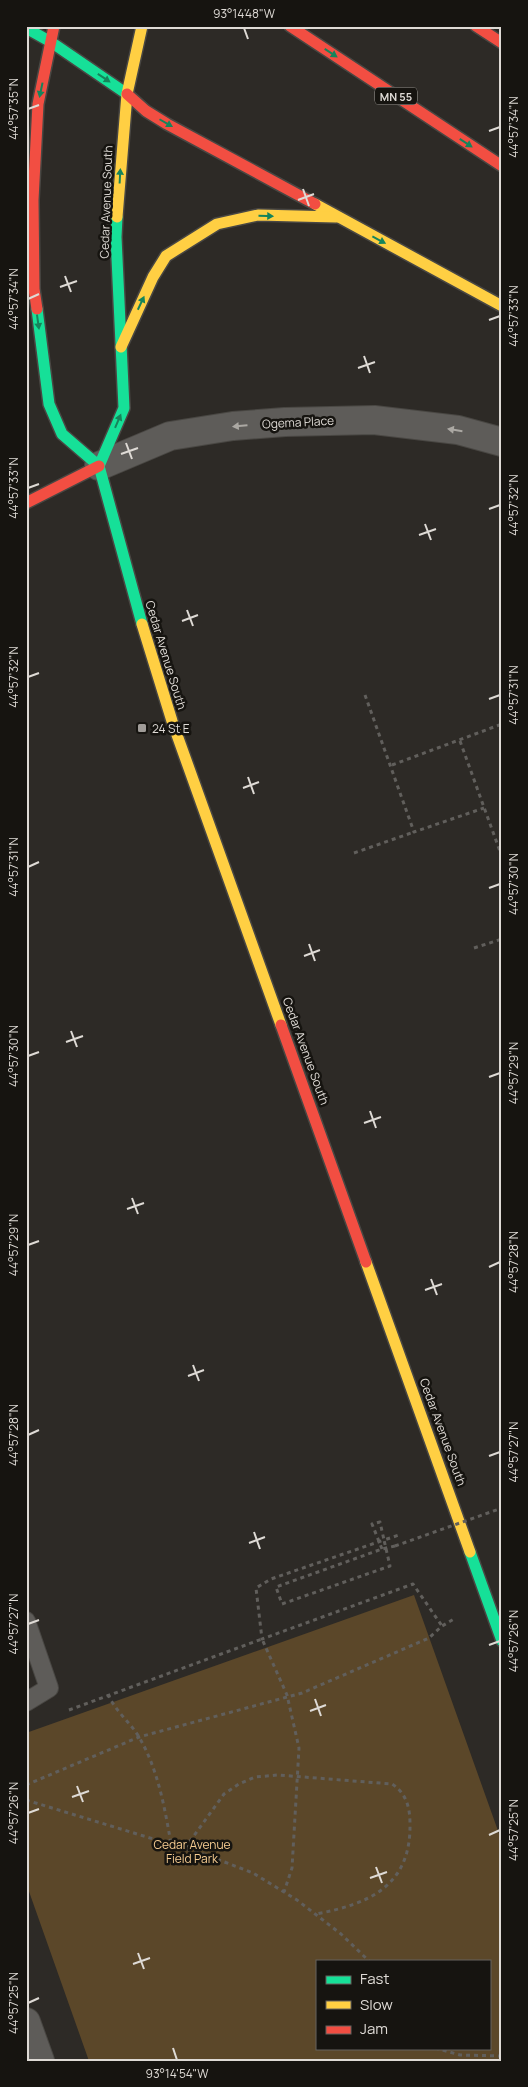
<svg xmlns="http://www.w3.org/2000/svg" width="528" height="2087" font-family="Manrope,sans-serif">
<rect width="100%" height="100%" fill="#2d2a26"/>
<path fill="#5b4729" fill-rule="evenodd" d="M414,1595L502,1842V2061H89L26,1883V1733ZM317,1961H489V2048H317Z"/>
<g fill="none" stroke-linecap="round" stroke-linejoin="round">
<defs>
<polyline id="lane" points="26,1621 49,1688 26,1702"/>
<g id="street">
<polyline points="99,466 170,436 233,426 285,422 374,420 458,430 502,442"/>
<polyline points="26,2022 40,2061"/>
</g>
<g id="fast">
<polyline points="26,28 51,42 127,94"/>
<polyline points="37,309 49,404 62,434 99,466 142,624"/>
<polyline points="99,466 124,408 116,237 117,217"/>
<polyline points="470,1552 502,1641"/>
</g>
<g id="slow">
<polyline points="315,204 502,306"/>
<polyline points="117,217 127,94 142,26"/>
<polyline points="121,347 153,277 166,256 217,224 258,215 336,217"/>
<polyline points="142,624 172,721 281,1025"/>
<polyline points="366,1262 470,1552"/>
</g>
<g id="jam">
<polyline points="290,26 502,166"/>
<polyline points="476,26 502,43"/>
<polyline points="127,94 146,111 167,124 315,204"/>
<polyline points="37,309 34,289 33,200 38,104 54,26"/>
<polyline points="26,503 99,466"/>
<polyline points="281,1025 366,1262"/>
</g>
</defs>
<use href="#lane" stroke="#494743" stroke-width="20"/>
<use href="#street" stroke="#494743" stroke-width="30"/>
<use href="#fast" stroke="#494743" stroke-width="14"/>
<use href="#slow" stroke="#494743" stroke-width="14"/>
<use href="#jam" stroke="#494743" stroke-width="14"/>
<g stroke="#615f5c" stroke-width="3" stroke-dasharray="4 4" stroke-linecap="butt">
<polyline points="365,695 414,832 484,808"/>
<polyline points="460,741 502,857"/>
<polyline points="392,765 502,724"/>
<polyline points="354,853 414,832"/>
<polyline points="474,948 502,939"/>
<polyline points="395,1546 382,1549 276,1587 282,1604 390,1566 384,1540 271,1579 256,1588 262,1639 413,1584 442,1626"/>
<polyline points="382,1549 372,1524 380,1522 384,1540 399,1535"/>
<path d="M108,1694C115,1711 130,1722 139,1737C158,1769 165,1809 171,1844"/>
<polyline points="69,1710 262,1639 287,1695 299,1748 292,1868 284,1892"/>
<polyline points="26,1785 139,1737 302,1693 429,1638 442,1626 454,1619"/>
<polyline points="26,1800 209,1856 253,1873 297,1900 341,1934 369,1961"/>
<path d="M185,1848L224,1794L239,1784L255,1777L278,1775L392,1784C406,1793 410,1807 410,1824C411,1886 369,1904 316,1914"/>
<polyline points="435,2048 460,2055 502,2056"/>
</g>
<use href="#lane" stroke="#5e5c59" stroke-width="18"/>
<use href="#street" stroke="#5e5c59" stroke-width="28"/>
<use href="#fast" stroke="#16e098" stroke-width="11"/>
<use href="#slow" stroke="#ffcf43" stroke-width="11"/>
<use href="#jam" stroke="#f24e42" stroke-width="11"/>
<polyline stroke="#615f5c" stroke-width="3" stroke-dasharray="4 4" stroke-linecap="butt" points="395,1546 502,1508"/>
</g>
<defs><path id="oneway-solid" d="M-6-.8H1V-3.2L6.5 0L1 3.2V.8H-6Z" transform="scale(1.25)"/></defs>
<g fill="#16845b">
<use href="#oneway-solid" transform="translate(331 53) rotate(33)"/>
<use href="#oneway-solid" transform="translate(104 78) rotate(34)"/>
<use href="#oneway-solid" transform="translate(41 90) rotate(102)"/>
<use href="#oneway-solid" transform="translate(166 123) rotate(30)"/>
<use href="#oneway-solid" transform="translate(466 143) rotate(33)"/>
<use href="#oneway-solid" transform="translate(120 176) rotate(-87)"/>
<use href="#oneway-solid" transform="translate(266 216) rotate(1)"/>
<use href="#oneway-solid" transform="translate(379 240) rotate(28)"/>
<use href="#oneway-solid" transform="translate(141 303) rotate(-65)"/>
<use href="#oneway-solid" transform="translate(38 322) rotate(82)"/>
<use href="#oneway-solid" transform="translate(118 421) rotate(-67)"/>
</g>
<g fill="#aba8a3">
<use href="#oneway-solid" transform="translate(240 426) rotate(175)"/>
<use href="#oneway-solid" transform="translate(455 430) rotate(-171)"/>
</g>
<path fill="none" stroke="#dedad5" stroke-width="2" d="M244,28L248,39M28,109L39,105M489,131L500,127M303,189L309,206M298,200L314,194M65,276L71,292M60,287L77,281M28,299L39,294M489,320L500,316M364,356L370,373M358,368L375,362M126,443L132,459M121,454L138,448M28,488L39,484M489,509L500,505M425,524L431,540M419,535L436,529M187,610L193,626M182,621L198,615M28,677L39,673M489,699L500,695M248,777L254,794M243,788L259,782M28,867L39,862M489,888L500,884M309,944L315,961M304,956L320,950M71,1031L77,1047M66,1042L83,1036M28,1056L39,1052M489,1077L500,1073M370,1111L376,1128M364,1123L381,1117M132,1198L138,1214M127,1209L144,1203M28,1245L39,1241M489,1267L500,1262M431,1279L437,1295M425,1290L442,1284M193,1365L199,1381M188,1376L204,1370M28,1435L39,1430M489,1456L500,1452M254,1532L260,1549M249,1543L265,1537M28,1624L39,1620M489,1645L500,1641M315,1699L321,1716M310,1711L326,1705M77,1786L83,1802M72,1797L89,1791M28,1813L39,1809M489,1835L500,1830M376,1867L382,1883M370,1878L387,1872M138,1953L144,1969M133,1964L150,1958M28,2003L39,1998M173,2048L177,2060"/>
<rect fill="#a09c98" stroke="#161410" stroke-width="2" x="137" y="723" width="10" height="10" rx="2.5"/>
<g text-anchor="middle" dominant-baseline="central" stroke-width="5" stroke-linejoin="round" paint-order="stroke">
<rect fill="#161410" stroke="#a29f9a" stroke-width="1" x="375" y="87.5" width="42" height="17" rx="4"/>
<g font-size="11" font-weight="bold" fill="#dedad5">
<text x="396" y="96">MN 55</text>
</g>
<g font-size="12" fill="#dedad5" stroke="#161410">
<text transform="translate(106 202) rotate(-88)">Cedar Avenue South</text>
<text transform="translate(298 422) rotate(-3)">Ogema Place</text>
<text transform="translate(166 655) rotate(73)">Cedar Avenue South</text>
<text transform="translate(306 1051) rotate(70)">Cedar Avenue South</text>
<text transform="translate(443 1432) rotate(70)">Cedar Avenue South</text>
</g>
<g font-size="12" fill="#dedad5" stroke="#161410" text-anchor="start">
<text x="152" y="728">24 St E</text>
</g>
<g font-size="12" fill="#f5cb91" stroke="#161410">
<text x="192" y="1844">Cedar Avenue<tspan x="192" dy="14">Field Park</tspan></text>
</g>
</g>
<rect width="528" height="2087" fill="none" stroke="#161410" stroke-width="55"/>
<rect x="316" y="1960" width="175" height="90" fill="#161410" stroke="#66635f"/>
<rect x="326" y="1976" width="25" height="8" fill="#16e098" stroke="#66635f"/>
<text x="360" y="1984" font-size="15" fill="#dedad5">Fast</text>
<rect x="326" y="2001" width="25" height="8" fill="#ffcf43" stroke="#66635f"/>
<text x="360" y="2010" font-size="15" fill="#dedad5">Slow</text>
<rect x="326" y="2026" width="25" height="8" fill="#f24e42" stroke="#66635f"/>
<text x="360" y="2034" font-size="15" fill="#dedad5">Jam</text>
<rect x="28" y="28" width="472" height="2032" fill="none" stroke="#dedad5" stroke-width="2"/>
<g font-size="12" text-anchor="middle" fill="#dedad5">
<text x="244" y="18">93°14'48"W</text>
<text transform="translate(14 109) rotate(-90)" y="4">44°57'35"N</text>
<text transform="translate(514 127) rotate(-90)" y="4">44°57'34"N</text>
<text transform="translate(14 299) rotate(-90)" y="4">44°57'34"N</text>
<text transform="translate(514 316) rotate(-90)" y="4">44°57'33"N</text>
<text transform="translate(14 488) rotate(-90)" y="4">44°57'33"N</text>
<text transform="translate(514 505) rotate(-90)" y="4">44°57'32"N</text>
<text transform="translate(14 677) rotate(-90)" y="4">44°57'32"N</text>
<text transform="translate(514 695) rotate(-90)" y="4">44°57'31"N</text>
<text transform="translate(14 867) rotate(-90)" y="4">44°57'31"N</text>
<text transform="translate(514 884) rotate(-90)" y="4">44°57'30"N</text>
<text transform="translate(14 1056) rotate(-90)" y="4">44°57'30"N</text>
<text transform="translate(514 1073) rotate(-90)" y="4">44°57'29"N</text>
<text transform="translate(14 1245) rotate(-90)" y="4">44°57'29"N</text>
<text transform="translate(514 1262) rotate(-90)" y="4">44°57'28"N</text>
<text transform="translate(14 1435) rotate(-90)" y="4">44°57'28"N</text>
<text transform="translate(514 1452) rotate(-90)" y="4">44°57'27"N</text>
<text transform="translate(14 1624) rotate(-90)" y="4">44°57'27"N</text>
<text transform="translate(514 1641) rotate(-90)" y="4">44°57'26"N</text>
<text transform="translate(14 1813) rotate(-90)" y="4">44°57'26"N</text>
<text transform="translate(514 1830) rotate(-90)" y="4">44°57'25"N</text>
<text transform="translate(14 2003) rotate(-90)" y="4">44°57'25"N</text>
<text x="177" y="2078">93°14'54"W</text>
</g>
</svg>
